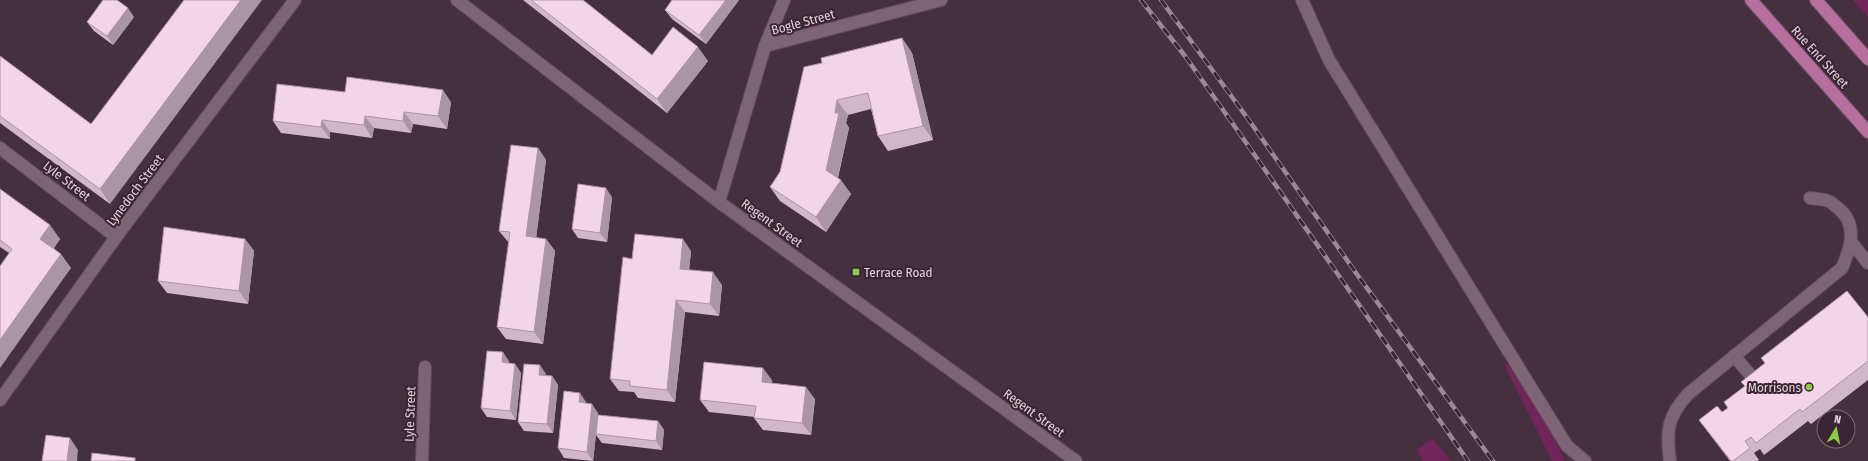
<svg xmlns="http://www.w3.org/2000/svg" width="1868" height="461" font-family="'Fira Sans Condensed',sans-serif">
<rect width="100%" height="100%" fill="#462f3e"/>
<g fill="#70265b">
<polygon points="1853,0 1868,0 1868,17"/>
<polygon points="1504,364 1512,366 1553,435 1565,461 1552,461"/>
<polygon points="1432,438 1451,461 1423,461 1417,450"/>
</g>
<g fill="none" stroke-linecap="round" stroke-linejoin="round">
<defs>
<g id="lane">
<polyline points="1302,0 1329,60 1567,446 1585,461"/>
<polyline points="1851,242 1868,263"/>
<polyline points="1734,356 1761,387"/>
<path d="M1670,461C1666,431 1667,417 1688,394L1842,268C1851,247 1858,224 1838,208C1835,206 1832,202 1828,201C1823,199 1816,199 1810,198"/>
</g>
<g id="street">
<polyline points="457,0 719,202 1076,461"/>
<polyline points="765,46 941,0"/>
<polyline points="0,148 116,237"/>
<polyline points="719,202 765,46 784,0"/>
<polyline points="0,400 116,237 295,0"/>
<polyline points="422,461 425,367"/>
</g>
<g id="highway">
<polyline points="1751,0 1868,132"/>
<polyline points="1816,0 1868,59"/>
</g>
</defs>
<use href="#lane" stroke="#624e5b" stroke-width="14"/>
<use href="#street" stroke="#624e5b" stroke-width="14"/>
<use href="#highway" stroke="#624e5b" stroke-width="14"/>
<use href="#lane" stroke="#7f6475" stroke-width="12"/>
<use href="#street" stroke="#7f6475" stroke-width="12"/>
<use href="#highway" stroke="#b76f9f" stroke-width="12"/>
<defs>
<g id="rail">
<polyline points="1141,0 1185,56 1240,134 1468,461"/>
<polyline points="1161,0 1251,123 1356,273 1493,461"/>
</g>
</defs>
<use href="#rail" stroke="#9c8995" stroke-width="4.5"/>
<use href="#rail" stroke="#3b2533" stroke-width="3" stroke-dasharray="9" stroke-linecap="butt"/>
</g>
<g fill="#d2b7c8">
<polygon points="523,0 583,0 652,55 708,61 667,113"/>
<polygon points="739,0 706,44 672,19 665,10"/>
<polygon points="134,17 113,45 94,31 87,22"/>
<polygon points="902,38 912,53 933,140 888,151 878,136 871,109 848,115 846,123 849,128 838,178 851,194 826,232 780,201 770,187 780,172 822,63"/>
<polygon points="0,56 91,124 110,204 0,123"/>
<polygon points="451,102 447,129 413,124 411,133 374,128 372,138 330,132 330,139 281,133 273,121"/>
<polygon points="538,148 546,160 536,238 546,239 555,251 543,344 506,339 497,327 509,243 499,231"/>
<polygon points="0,189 60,239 54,248 71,268 9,253 0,247"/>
<polygon points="612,197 607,242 578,238 572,229"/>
<polygon points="245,239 254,251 248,304 167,293 158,281"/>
<polygon points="691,251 689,270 722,285 719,316 685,312 675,402 638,398 634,392 619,391 610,379 632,259"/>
<polygon points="1868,317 1868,380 1811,424 1808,421 1764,455 1760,449 1754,453 1759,460 1757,461 1730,461 1708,432 1699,420 1722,412 1728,408 1724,402"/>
<polygon points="509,361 509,363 515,364 521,373 516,420 487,417 481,408"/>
<polygon points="546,374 546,376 552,376 558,385 553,433 524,431 518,422"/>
<polygon points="772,380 772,383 815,399 811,435 763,430 754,418 755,417 709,412 700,400"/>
<polygon points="586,402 586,403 598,413 598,415 658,421 664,430 662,450 602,443 596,435 593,461 564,458 558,448"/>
</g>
<g fill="#ab95a2">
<polygon points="241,0 262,0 110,204 100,189"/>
<polygon points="726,0 739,0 706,44 699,35"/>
<polygon points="128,8 134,17 113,45 107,36"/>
<polygon points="902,38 912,53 933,140 923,126"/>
<polygon points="698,47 708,61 667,113 657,99"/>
<polygon points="443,90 451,102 447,129 438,116"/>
<polygon points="837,100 848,115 846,123 849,128 836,184 826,170 835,113"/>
<polygon points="404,112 413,124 411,133 403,121"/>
<polygon points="365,116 374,128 372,138 364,125"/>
<polygon points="322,120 330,132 330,139 321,127"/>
<polygon points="538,148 546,160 535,248 526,236"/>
<polygon points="841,180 851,194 826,232 816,217"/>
<polygon points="606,188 612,197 607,242 600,233"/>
<polygon points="50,225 60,239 50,253 40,239"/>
<polygon points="245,239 254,251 248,304 239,291"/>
<polygon points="546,239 555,251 543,344 534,332"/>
<polygon points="683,239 691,251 688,281 680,269"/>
<polygon points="61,254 71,268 0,368 0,340"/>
<polygon points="713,272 722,285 719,316 710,304"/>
<polygon points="676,300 685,312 675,402 667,390"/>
<polygon points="503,352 509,361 508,371 502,362"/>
<polygon points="515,364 521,373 516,420 510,411"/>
<polygon points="540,365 546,374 545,384 539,375"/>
<polygon points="763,368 772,380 771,394 762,382"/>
<polygon points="552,376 558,385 553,433 547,424"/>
<polygon points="806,387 815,399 811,435 802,423"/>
<polygon points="580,393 586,402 586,412 579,402"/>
<polygon points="592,404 598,413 593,461 587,452"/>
<polygon points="658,421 664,430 662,450 656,441"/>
<polygon points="70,438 78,450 77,461 67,461"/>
</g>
<g fill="#f4d5e8" stroke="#ab95a2">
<polygon points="103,0 117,0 128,8 107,36 87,22"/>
<polygon points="184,0 241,0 100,189 0,116 0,56 91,124"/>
<polygon points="531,0 583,0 652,55 673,27 698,47 657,99"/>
<polygon points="672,0 726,0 699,35 665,10"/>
<polygon points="902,38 923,126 878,136 868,93 837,100 835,113 839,113 826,170 841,180 816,217 770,187 780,172 804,67 822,63 821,58"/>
<polygon points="347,77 443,90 438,116 404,112 403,121 365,116 364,125 322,120 321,127 273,121 277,84 345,92"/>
<polygon points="511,145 538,148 526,236 546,239 534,332 497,327 510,232 499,231"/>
<polygon points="578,184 606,188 600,233 572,229"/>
<polygon points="0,189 50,225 40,239 61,254 0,340 0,266 12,249 0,240"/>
<polygon points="164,227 245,239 239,291 158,281"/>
<polygon points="635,234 683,239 680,269 713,272 710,304 676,300 667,390 630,386 630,381 610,379 623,257 632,259"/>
<polygon points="1847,291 1868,317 1868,361 1802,412 1800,409 1756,443 1751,437 1745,441 1750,448 1733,461 1731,461 1699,420 1717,406 1722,412 1728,408 1724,402 1745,386 1741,382 1765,363 1761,358"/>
<polygon points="487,351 503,352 502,362 515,364 510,411 481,408"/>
<polygon points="704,362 763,368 762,382 806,387 802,423 754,418 756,406 700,400"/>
<polygon points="524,364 540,365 539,375 552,376 547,424 518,422"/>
<polygon points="564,391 580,393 579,402 592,404 587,452 558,448"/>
<polygon points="598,415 658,421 656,441 596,434"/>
<polygon points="46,435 70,438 67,461 42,461"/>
<polygon points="92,453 135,458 135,461 91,461"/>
</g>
<g fill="#8ecd43" stroke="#3b2533" stroke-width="1.5">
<rect x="852" y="268" width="8" height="8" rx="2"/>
<circle cx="1809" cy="387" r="4"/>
</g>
<g text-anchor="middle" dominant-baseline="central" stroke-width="4" stroke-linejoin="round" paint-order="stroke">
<g font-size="13" fill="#e1d1db" stroke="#3b2533">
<text transform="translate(803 22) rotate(-15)">Bogle Street</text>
<text transform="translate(1820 57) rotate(48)">Rue End Street</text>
<text transform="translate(67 181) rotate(38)">Lyle Street</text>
<text transform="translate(135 190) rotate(-53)">Lynedoch Street</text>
<text transform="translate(772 223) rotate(36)">Regent Street</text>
<text transform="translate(1034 413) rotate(36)">Regent Street</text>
<text transform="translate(410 414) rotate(-88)">Lyle Street</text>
</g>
<g font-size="13" fill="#e1d1db" stroke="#3b2533" text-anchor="start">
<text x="864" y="272">Terrace Road</text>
<text x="1801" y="387" text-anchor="end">Morrisons</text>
</g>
</g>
<g transform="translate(1836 429) rotate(10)"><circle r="19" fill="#3b2533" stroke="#7d6a76"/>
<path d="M0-3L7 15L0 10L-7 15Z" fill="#8ecd43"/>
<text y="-6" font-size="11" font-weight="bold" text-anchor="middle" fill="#e1d1db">N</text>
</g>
</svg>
